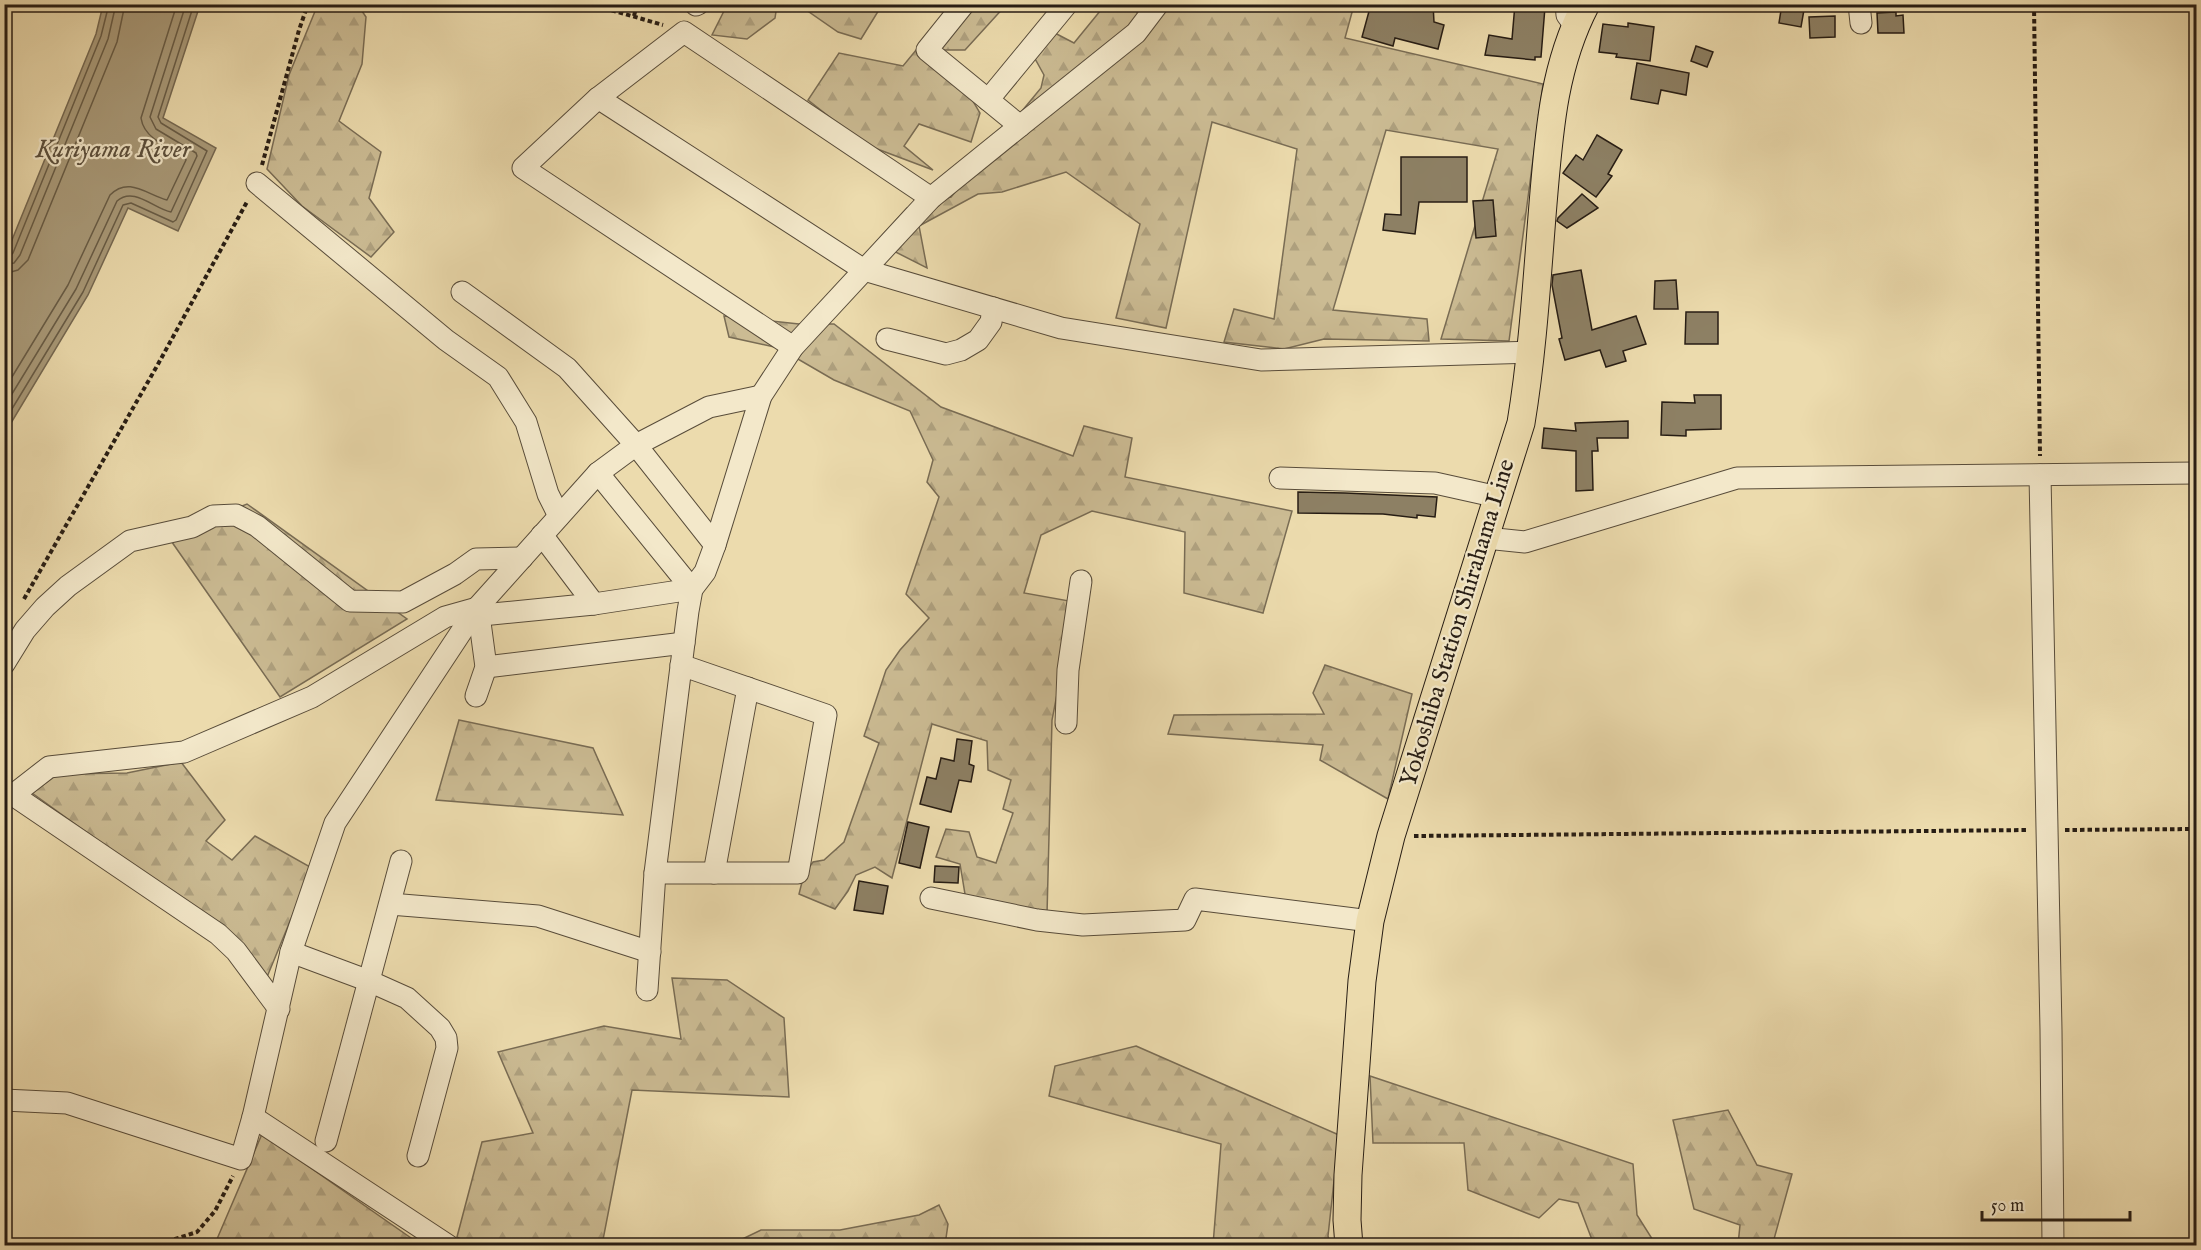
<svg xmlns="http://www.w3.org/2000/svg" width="2201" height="1250" font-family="'IM FELL English',serif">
<defs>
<pattern id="forest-firs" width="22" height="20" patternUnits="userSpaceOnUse" patternTransform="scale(1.5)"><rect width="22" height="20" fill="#cbbb93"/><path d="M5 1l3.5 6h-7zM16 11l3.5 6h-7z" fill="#aea07e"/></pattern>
</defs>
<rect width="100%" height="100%" fill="#ecdbad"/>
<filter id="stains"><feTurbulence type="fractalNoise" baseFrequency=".00333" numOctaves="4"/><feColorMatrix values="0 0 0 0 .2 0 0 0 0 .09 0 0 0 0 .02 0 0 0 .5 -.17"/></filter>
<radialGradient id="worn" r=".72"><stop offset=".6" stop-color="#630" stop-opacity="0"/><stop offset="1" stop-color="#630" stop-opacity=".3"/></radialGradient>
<g fill="url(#forest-firs)" stroke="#796c54" stroke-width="1.5">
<polygon points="318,4 358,5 366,17 362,64 339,121 381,152 369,198 394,232 371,257 302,206 267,169 289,75"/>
<polygon points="727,5 777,5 775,18 747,39 712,35"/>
<polygon points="799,5 882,5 861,39 838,32"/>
<polygon points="960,5 1006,5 965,50 943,50 980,113 971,142 919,124 904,146 933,170 864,144 808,100 839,53 903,66 926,38"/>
<polygon points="1105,5 1131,5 1141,17 1154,5 1354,5 1345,38 1543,84 1509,341 1441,339 1498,149 1386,130 1333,310 1427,319 1429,341 1324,339 1284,349 1224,342 1234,309 1274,319 1297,149 1212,122 1166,328 1116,318 1140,224 1066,172 1002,192 978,194 919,226 927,268 876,242 907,208 951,197 1041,88 1044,75 1033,55 1051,31 1074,43"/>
<polygon points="724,316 799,324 834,324 941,407 1073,456 1084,426 1132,438 1125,477 1292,511 1263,613 1184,593 1185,532 1092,511 1041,535 1024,593 1075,602 1052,720 1047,914 966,900 960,864 936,857 946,829 969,832 977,857 996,863 1013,813 1003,809 1011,780 988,770 987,741 932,724 892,878 875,867 856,875 848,891 835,909 799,894 804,874 813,862 824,860 844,842 879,743 864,736 886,670 900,650 929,618 906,594 939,497 927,482 933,460 910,411 834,380 779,348 729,337"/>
<polygon points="247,504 407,619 280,697 167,535"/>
<polygon points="1325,665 1412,694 1388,799 1320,760 1323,745 1168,734 1174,715 1324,714 1313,693"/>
<polygon points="459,720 593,748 623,815 436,800"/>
<polygon points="181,762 225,820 206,841 232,860 255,836 312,868 267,977 211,922 32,793 58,774 127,773"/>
<polygon points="672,978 727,980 784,1018 789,1097 632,1090 602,1245 471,1245 457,1237 482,1142 533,1133 498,1052 604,1026 681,1039"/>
<polygon points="1136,1046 1339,1135 1328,1236 1330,1245 1213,1245 1221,1144 1049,1096 1055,1066"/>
<polygon points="1370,1076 1633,1164 1637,1215 1656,1245 1594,1245 1578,1203 1559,1199 1539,1218 1468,1190 1464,1143 1373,1143"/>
<polygon points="1728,1110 1757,1165 1792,1174 1774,1239 1786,1245 1738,1245 1740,1225 1694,1209 1673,1120"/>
<polygon points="262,1134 421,1245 236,1246 217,1239"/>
<polygon points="939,1205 948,1224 945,1245 730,1245 761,1230 840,1230 919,1215"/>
</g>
<polygon fill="#a99a79" stroke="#756851" stroke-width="1.5" points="103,5 200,5 163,118 216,148 178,231 128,208 88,295 5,433 5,257 96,34"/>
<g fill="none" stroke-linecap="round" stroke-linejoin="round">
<g stroke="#685c46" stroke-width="1.5">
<polyline points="4,257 9,257 13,253 101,36 109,4"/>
<polyline points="4,265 14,263 20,255 108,39 116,4"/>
<polyline points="4,274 18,270 28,260 117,42 125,4"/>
<path d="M4,390L68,285L110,195C129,176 147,195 167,200L186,160L185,156C168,147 144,139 141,118L177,4"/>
<path d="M4,407L76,289L117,201C134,186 154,209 171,212L197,156L196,153L156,129L150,117L186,4"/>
<polyline points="4,422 83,292 123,205 131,203 173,222 176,220 207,151 161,123 158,117 194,4"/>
</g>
</g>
<g fill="#8d8064" stroke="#271d14" stroke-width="1.5">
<polygon points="1371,4 1433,4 1434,22 1444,25 1438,49 1395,38 1393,46 1362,37"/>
<polygon points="1515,4 1545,7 1541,57 1535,57 1535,60 1485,55 1489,35 1512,39"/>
<polygon points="1782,4 1805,4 1801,27 1779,23"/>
<polygon points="1896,12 1896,16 1903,15 1904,33 1878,33 1877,13"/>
<polygon points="1835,16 1835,37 1810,38 1809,17"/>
<polygon points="1628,23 1654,27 1650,61 1616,57 1617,54 1599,52 1603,24 1628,27"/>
<polygon points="1696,46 1713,52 1707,67 1691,61"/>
<polygon points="1637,63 1689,73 1686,95 1661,90 1658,104 1631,99"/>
<polygon points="1597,135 1622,150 1608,174 1612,176 1596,197 1563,173 1576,155 1583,160"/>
<polygon points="1401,157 1467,157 1467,202 1419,202 1415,234 1383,230 1385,214 1401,215"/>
<polygon points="1582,194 1598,208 1567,228 1557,221 1558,218"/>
<polygon points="1493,200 1496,236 1476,238 1473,201"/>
<polygon points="1581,270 1592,330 1636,316 1646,344 1623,351 1626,361 1606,367 1600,350 1565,360 1559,339 1562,338 1552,285 1553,275"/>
<polygon points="1676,280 1678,309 1654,309 1655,281"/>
<polygon points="1686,312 1718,312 1718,344 1685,344"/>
<polygon points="1694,395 1721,395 1721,429 1686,430 1686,436 1661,435 1662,402 1695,403"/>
<polygon points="1628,421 1628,438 1597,438 1598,451 1592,451 1593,490 1576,491 1576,451 1542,448 1544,428 1576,431 1575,423"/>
<polygon points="1298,492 1345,493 1437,497 1435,517 1417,515 1417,518 1383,514 1298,513"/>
<polygon points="957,739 972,741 969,764 974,766 971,782 959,780 951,812 920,804 927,777 936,779 941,758 954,761"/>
<polygon points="908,822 929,827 920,868 899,863"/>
<polygon points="935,866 959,867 958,883 934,882"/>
<polygon points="859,881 888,886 883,914 854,910"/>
</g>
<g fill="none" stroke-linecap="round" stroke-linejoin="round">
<defs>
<g id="minor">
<polyline points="1566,4 1567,15 1575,26"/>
<polyline points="1859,4 1861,23"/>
<polyline points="696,5 698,4"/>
<polyline points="598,98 864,270 1061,328 1261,360 1531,352"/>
<polyline points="988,100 1067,4"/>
<polyline points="1020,126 1136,33 1158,4"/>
<polyline points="257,183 446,340 498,377 526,422 548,494 559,516"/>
<polyline points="462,292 567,368 636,445 715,545"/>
<polyline points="887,339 946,354 961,350 978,340 991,322 993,308"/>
<polyline points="793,347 523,168 598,98 684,32 931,198"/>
<polyline points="598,473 692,589"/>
<polyline points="2040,475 2051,1030 2053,1246"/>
<polyline points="1280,478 1435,483 1498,497"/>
<polyline points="542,535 594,604"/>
<polyline points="1486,538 1525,542 1737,478 2196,473"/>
<polyline points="472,616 594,604 692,589"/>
<polyline points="4,664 25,630 45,607 68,586 130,541 192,527 213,516 236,515 257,526 350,601 403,602 455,574 476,559 522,558"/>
<polyline points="486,667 684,643"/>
<polyline points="476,696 486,667 479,615"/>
<polyline points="1066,723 1068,670 1081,581"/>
<polyline points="655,873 798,873 826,715 681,665"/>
<polyline points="714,873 748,688"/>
<polyline points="931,898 1037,920 1083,925 1185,920 1195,899 1370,921"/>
<polyline points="390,904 538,916 650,952"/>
<polyline points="291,952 369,981 407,998 440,1028 446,1038 447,1048 418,1156"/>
<polyline points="647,990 655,873 688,611 692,589 705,572 715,545 761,396 793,347 931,198 1020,126 927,50 964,4"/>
<polyline points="279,1009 236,951 218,934 13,795 49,767 184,752 312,697 445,617 477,608"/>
<polyline points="4,1100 67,1103 241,1159 253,1117 291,952 335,823 477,608 598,473 636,445 709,407 761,396"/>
<polyline points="253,1117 449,1246"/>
<polyline points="326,1141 401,861"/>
</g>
<path id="major" d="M1349,1246L1347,1220L1348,1175L1362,981L1370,921L1391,836L1521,423C1533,350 1537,277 1543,204C1549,134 1553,67 1586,4"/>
</defs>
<use href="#minor" stroke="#584c3a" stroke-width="23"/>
<use href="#major" stroke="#271d14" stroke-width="29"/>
<g stroke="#271d14" stroke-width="4" stroke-dasharray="4.5 3" stroke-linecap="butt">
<polyline points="590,4 663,25"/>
<polyline points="2034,4 2040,456"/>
<polyline points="634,16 637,4"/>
<polyline points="262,165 299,30 308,4"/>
<polyline points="24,599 157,366 248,200"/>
<polyline points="2065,830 2196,829"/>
<polyline points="1414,836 2028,830"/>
<polyline points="153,1246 197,1232 215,1211 233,1176"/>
</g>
<use href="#minor" stroke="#f3e8ca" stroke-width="21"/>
<use href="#major" stroke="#ecdbad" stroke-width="27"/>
</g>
<g text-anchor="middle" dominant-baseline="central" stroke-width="4.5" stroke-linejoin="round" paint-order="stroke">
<g font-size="24" fill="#271d14" stroke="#f3e8ca">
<text transform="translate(1458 623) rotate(-73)">Yokoshiba Station Shirahama Line</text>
</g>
<g font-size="26" font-style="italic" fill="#5b4f3c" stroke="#f3e8ca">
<text x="113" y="149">Kuriyama River</text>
</g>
</g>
<rect width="2201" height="1250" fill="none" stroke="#ecdbad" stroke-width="24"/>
<rect x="6" y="6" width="2189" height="1238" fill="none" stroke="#271d14" stroke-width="3"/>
<rect x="12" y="12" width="2177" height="1226" fill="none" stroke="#271d14" stroke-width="1.5"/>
<path d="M1982 1211v9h148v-9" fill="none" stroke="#271d14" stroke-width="3"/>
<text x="1991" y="1211" font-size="18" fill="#271d14" stroke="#f3e8ca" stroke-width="4.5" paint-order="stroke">50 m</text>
<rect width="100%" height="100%" filter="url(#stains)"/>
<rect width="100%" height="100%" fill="url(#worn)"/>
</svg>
